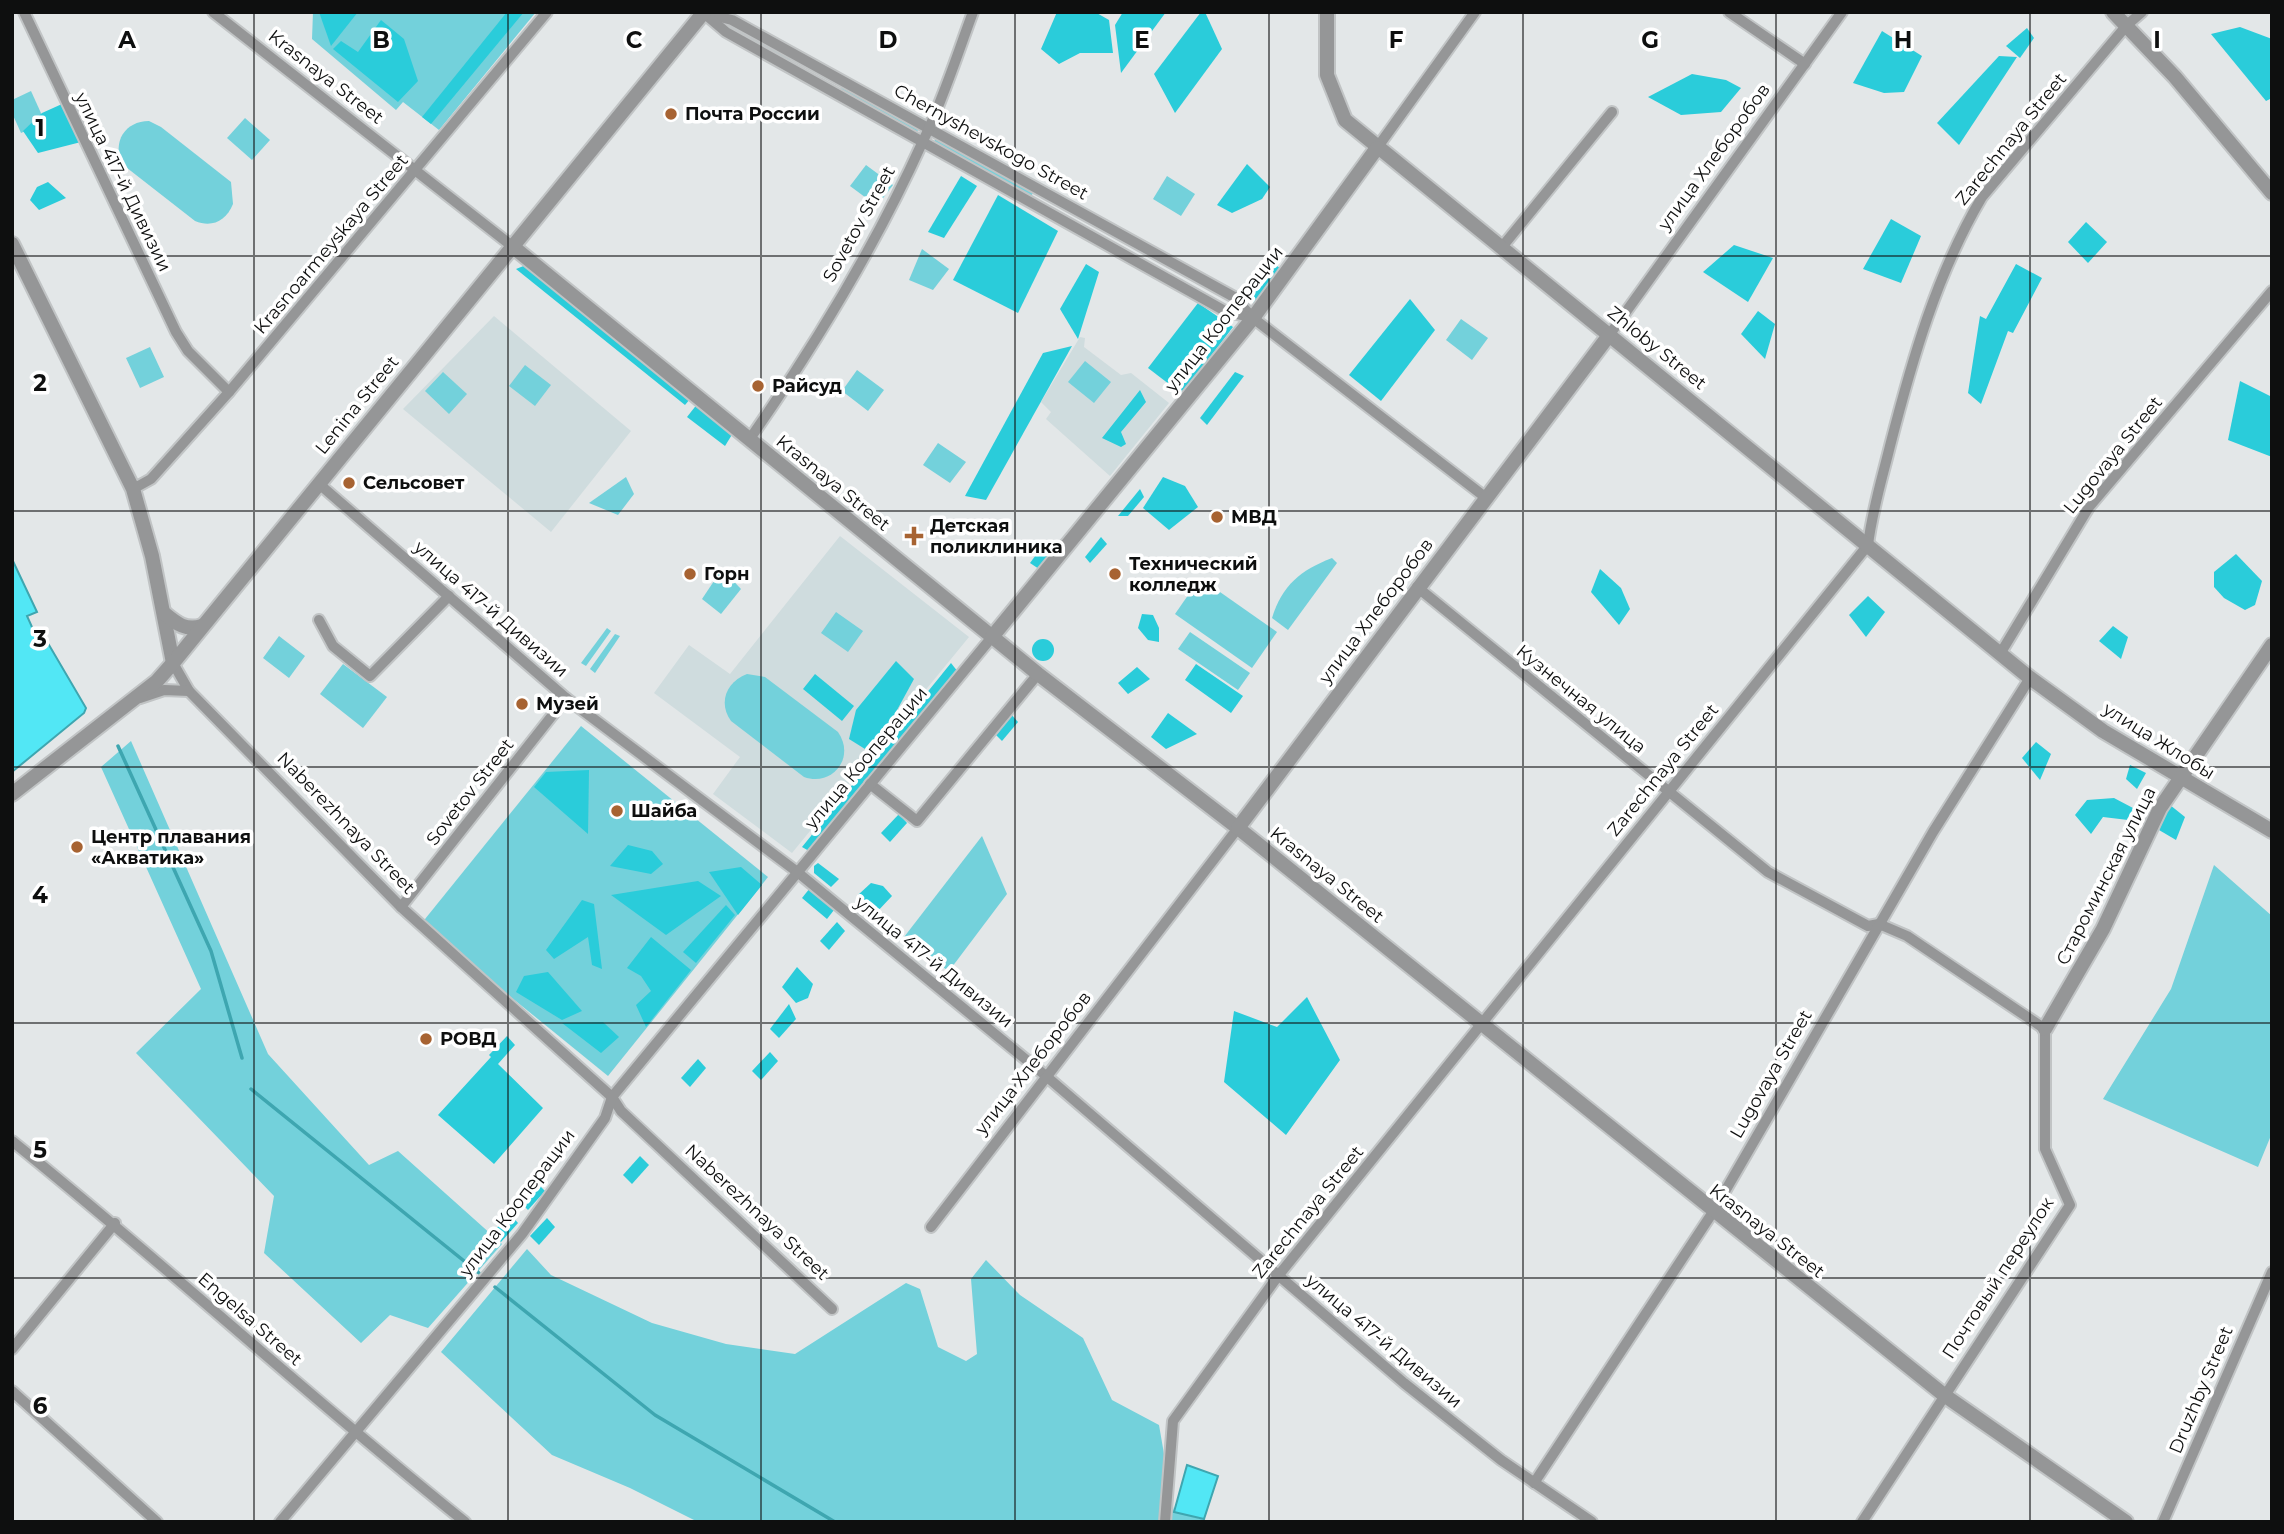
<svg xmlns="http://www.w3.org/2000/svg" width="2284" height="1534" font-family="Montserrat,sans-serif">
<rect width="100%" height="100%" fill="#e3e7e8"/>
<g fill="#cfdcde">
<polygon points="494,316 631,431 551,532 403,409"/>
<polygon points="1080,337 1085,338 1084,347 1121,375 1131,373 1169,403 1110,476 1046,419 1051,412 1041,402"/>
<polygon points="840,536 969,637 792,853 713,794 740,757 654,693 689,645 730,674"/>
</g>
<g fill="#73d1db">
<polygon points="313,12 536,12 439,130 403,102 396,110 312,39"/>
<polygon points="731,22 795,57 786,62 726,28"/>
<polygon points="847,85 920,126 916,134 837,91"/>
<polygon points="31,91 45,122 21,133 12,113 12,100"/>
<polygon points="245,118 270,140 252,160 227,138"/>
<path d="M149,121L161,127L231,182L233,204C226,221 212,228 195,221L122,164C112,142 125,121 149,121Z"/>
<polygon points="937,135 1035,190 1030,198 934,142"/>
<polygon points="866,165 893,185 877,206 850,186"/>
<polygon points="1167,176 1195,194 1181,216 1153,199"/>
<polygon points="922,249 949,269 933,290 909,280"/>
<polygon points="1461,319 1488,338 1472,360 1446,340"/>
<polygon points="150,347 164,377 140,388 126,358"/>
<polygon points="1085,361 1111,382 1094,403 1068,382"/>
<polygon points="525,365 551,385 535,406 509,386"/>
<polygon points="857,370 884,390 868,411 842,391"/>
<polygon points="443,372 467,394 449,414 425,391"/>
<polygon points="938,443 966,462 950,483 923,465"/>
<polygon points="626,477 634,494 618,515 589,503"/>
<path d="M1332,558L1337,563L1288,630L1272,618C1282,585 1301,570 1332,558Z"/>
<polygon points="722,569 741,589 721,614 702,599"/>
<polygon points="1200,578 1277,632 1252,668 1175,614"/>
<polygon points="836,612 863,631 848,652 821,633"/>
<polygon points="607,628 611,631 586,666 581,663"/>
<polygon points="1190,632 1250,673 1238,690 1178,649"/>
<polygon points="615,634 620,636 595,673 590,669"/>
<polygon points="279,636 305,656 289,678 263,658"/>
<polygon points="343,664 387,697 363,728 320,694"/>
<path d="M747,674L765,677L838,732C856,758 832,787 804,777L731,721C718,703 726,682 747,674Z"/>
<polygon points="581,726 768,877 608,1076 421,924"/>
<polygon points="131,741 268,1054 369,1165 398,1151 502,1244 428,1328 390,1315 361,1343 264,1253 274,1196 136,1053 201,989 101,767"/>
<polygon points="982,836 1007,894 949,971 901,941"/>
<polygon points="2214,865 2272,916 2272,1133 2258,1167 2103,1099 2171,989"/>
<polygon points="527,1249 551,1275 652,1323 726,1344 795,1354 906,1283 920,1289 938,1347 966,1361 977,1354 971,1279 986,1260 1020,1295 1083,1338 1112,1400 1159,1425 1174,1512 1213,1522 698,1522 630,1488 552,1455 441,1352"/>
</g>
<g fill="#2accda">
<polygon points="319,12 358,12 331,46"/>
<polygon points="507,12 524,12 431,124 422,117"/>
<polygon points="1057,12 1095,12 1109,20 1113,53 1080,53 1059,64 1041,49"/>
<polygon points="1123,12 1166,12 1121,73 1115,25"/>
<polygon points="1201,12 1205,12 1222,49 1175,113 1154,74"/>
<polygon points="381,20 404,39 418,81 398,102 333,49 341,41 358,52"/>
<polygon points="2240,27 2272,39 2272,98 2266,101 2211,34"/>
<polygon points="2027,28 2034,38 2020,58 2006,46"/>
<polygon points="1882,31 1922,56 1904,92 1884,93 1853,83"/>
<polygon points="1999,56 2017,57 1959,145 1937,123"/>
<polygon points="1692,74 1726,80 1741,88 1721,112 1681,115 1648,97"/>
<polygon points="62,104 81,142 38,153 23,131 42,113"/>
<polygon points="1247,164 1270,187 1262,199 1232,213 1217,205"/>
<polygon points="961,176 977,186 944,238 928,232"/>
<polygon points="48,182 66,198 39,210 30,200 37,187"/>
<polygon points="998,195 1058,231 1018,313 953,280"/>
<polygon points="1891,219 1921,236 1901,283 1863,269"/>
<polygon points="2086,222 2107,242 2088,263 2068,242"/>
<polygon points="1734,245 1773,258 1748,302 1703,272"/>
<polygon points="1271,262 1283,270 1257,305 1244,296"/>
<polygon points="1086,264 1099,272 1078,339 1060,309"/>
<polygon points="2016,264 2042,278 2013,333 2008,331 1981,404 1968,393 1980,316 1986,319"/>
<polygon points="526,265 690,399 685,405 516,269"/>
<polygon points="1410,299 1435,330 1381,401 1349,375"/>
<polygon points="1198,303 1233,327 1182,394 1148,368"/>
<polygon points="1758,311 1775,324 1765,359 1741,334"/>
<polygon points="1072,346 986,500 965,496 1043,353"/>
<polygon points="1235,372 1244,376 1207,425 1200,418"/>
<polygon points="2240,381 2272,397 2272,457 2228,440"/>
<polygon points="1140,390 1146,402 1121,432 1126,444 1121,447 1102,438"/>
<polygon points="698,403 733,433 725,446 687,417"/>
<polygon points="1163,477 1185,486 1198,507 1169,530 1143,508"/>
<polygon points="1140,489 1144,497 1128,516 1118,516"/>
<polygon points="1101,537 1107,544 1090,563 1085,557"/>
<polygon points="1044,544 1050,554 1039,569 1030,563"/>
<polygon points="2236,554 2262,581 2255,605 2245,610 2224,598 2214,587 2214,572"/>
<polygon points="1600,569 1621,588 1630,609 1619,625 1591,592"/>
<polygon points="1868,596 1885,612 1866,637 1849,615"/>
<polygon points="1142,614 1153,615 1159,628 1159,642 1148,640 1138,628"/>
<polygon points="2113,626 2128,637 2121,659 2099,641"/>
<circle cx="1043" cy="650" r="11"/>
<polygon points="896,661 914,679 873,754 849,739 856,710"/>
<polygon points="951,663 958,672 809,851 802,847"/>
<polygon points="1196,664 1243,696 1231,713 1185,680"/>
<polygon points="1137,667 1150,679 1128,694 1118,683"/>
<polygon points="815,674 854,706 842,721 803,689"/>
<polygon points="1010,713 1018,722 1002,741 993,732"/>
<polygon points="1168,713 1197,734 1166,749 1151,737"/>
<polygon points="2036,742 2051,754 2040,780 2022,758"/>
<polygon points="2130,765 2146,773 2137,789 2126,779"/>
<polygon points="589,770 588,834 534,787 546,772"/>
<polygon points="2114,798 2133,808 2128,820 2103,817 2091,834 2075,815 2087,800"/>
<polygon points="2170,805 2185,817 2176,840 2159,830"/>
<polygon points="899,814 907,823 890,842 881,833"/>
<polygon points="628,845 652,851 663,864 651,874 610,866"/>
<polygon points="818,863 839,879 831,887 814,873 814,866"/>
<polygon points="741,867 762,885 738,915 709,872"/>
<polygon points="698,881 721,896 666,935 611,895"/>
<polygon points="871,883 883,886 892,896 875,914 858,895"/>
<polygon points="810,888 834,910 827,919 802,898"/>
<polygon points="582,900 594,904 602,969 592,965 588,937 554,959 546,950"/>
<polygon points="726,905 735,915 696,963 683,952"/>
<polygon points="837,922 845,931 829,950 820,941"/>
<polygon points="651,937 691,970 646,1027 636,1005 651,991 641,976 627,968"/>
<polygon points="797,967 813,984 808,998 796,1003 782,987"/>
<polygon points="548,972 582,1011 562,1020 516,992 524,976"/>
<polygon points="1307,997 1340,1060 1286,1135 1224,1082 1234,1011 1277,1027"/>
<polygon points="789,1004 796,1019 779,1038 770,1029"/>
<polygon points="603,1022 619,1037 601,1053 562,1023"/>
<polygon points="507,1036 515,1045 498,1064 543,1108 494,1164 438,1115 491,1057 489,1055"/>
<polygon points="770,1052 778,1061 761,1080 752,1071"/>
<polygon points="698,1059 706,1068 690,1087 681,1078"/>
<polygon points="640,1156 649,1165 632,1184 623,1175"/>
<polygon points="536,1182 545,1191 528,1210 519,1201"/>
<polygon points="510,1214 518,1223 501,1242 492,1233"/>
<polygon points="547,1218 555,1227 539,1245 530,1236"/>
</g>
<g fill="#52e7f5" stroke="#3ea6b0" stroke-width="2">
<polygon points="12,559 37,612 27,616 36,636 42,633 86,708 84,713 12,772"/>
<polygon points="1187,1465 1218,1476 1204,1519 1174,1512"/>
</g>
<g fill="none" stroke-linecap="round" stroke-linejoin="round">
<g stroke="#3ea6b0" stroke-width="3.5">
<polyline points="118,746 211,951 242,1058"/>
<polyline points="251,1089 479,1273"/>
<polyline points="495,1287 655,1415 835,1522"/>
</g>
<defs>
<g id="minor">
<polyline points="24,12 176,332 188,351 229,392"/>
<polyline points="213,12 512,246"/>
<polyline points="1729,12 1805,64"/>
<polyline points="704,13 732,20 1234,297 1253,318 1485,497"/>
<polyline points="706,15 726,32 1225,311 1253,318"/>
<polyline points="1377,148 1475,12"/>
<polyline points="1502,247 1612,112"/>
<polyline points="1610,334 1842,12"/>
<path d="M749,440C814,347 876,245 923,141C943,100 957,55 973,12"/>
<polyline points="318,483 566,698 796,871 1046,1076 1404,1383 1501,1460 1592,1522"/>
<polyline points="133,489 151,479 229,392 547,12"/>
<polyline points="1417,587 1768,872 1868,926 1879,924 1907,936 2045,1029 2045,1149 2070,1205 1862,1522"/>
<polyline points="319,620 333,646 370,676 449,596"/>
<polyline points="2000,654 2089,507 2272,291"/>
<polyline points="173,663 189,691 401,907 612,1097 621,1111 832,1309"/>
<polyline points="140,698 164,690 189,691"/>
<polyline points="870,784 917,821 1038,674"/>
<polyline points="401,907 566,698"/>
<path d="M12,1141C166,1265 311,1399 465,1522"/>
<polyline points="931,1227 1238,828"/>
<polyline points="12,1349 115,1223"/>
<polyline points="12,1391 157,1522"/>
<polyline points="1534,1483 1713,1212 1933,832 2030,678"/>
<polyline points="280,1522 522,1234 605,1118 612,1097 992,637"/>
<path d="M1165,1522L1173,1421L1278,1276L1868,545C1872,511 1882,479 1890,446C1912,360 1937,273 1982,197L2127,25L2142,12"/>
<polyline points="2163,1522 2272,1272"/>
</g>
<g id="tertiary">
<polyline points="1327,12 1327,75 1345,120 2030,678 2103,731 2272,831"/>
<polyline points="2113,12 2175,77 2272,193"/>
<polyline points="12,244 133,489 152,556 173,663"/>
<polyline points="512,246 1038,674 1238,828 1944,1395 2126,1522"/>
<path d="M165,614C177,624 186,631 202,626"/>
<polyline points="992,637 1253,318 1377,148"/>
<polyline points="12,794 157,681 173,663 704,12"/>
<polyline points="1238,828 1610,334"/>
<polyline points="2045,1029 2103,929 2160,808 2272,645"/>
</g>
</defs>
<use href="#minor" stroke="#c1c4c5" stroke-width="14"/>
<use href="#tertiary" stroke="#c1c4c5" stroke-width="18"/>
<use href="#minor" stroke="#959697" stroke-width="10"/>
<use href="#tertiary" stroke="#959697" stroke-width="14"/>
</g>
<path fill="none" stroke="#0e0f0f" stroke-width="2" stroke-opacity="0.55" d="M254,12V1522M508,12V1522M761,12V1522M1015,12V1522M1269,12V1522M1523,12V1522M1776,12V1522M2030,12V1522M12,256H2272M12,511H2272M12,767H2272M12,1023H2272M12,1278H2272"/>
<g fill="#a76332" stroke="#fff" stroke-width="2.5">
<circle cx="671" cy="114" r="7"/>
<circle cx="758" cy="386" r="7"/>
<circle cx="349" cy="483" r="7"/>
<circle cx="1217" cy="517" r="7"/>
<path d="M910.5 525.5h7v7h7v7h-7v7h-7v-7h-7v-7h7z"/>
<circle cx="690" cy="574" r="7"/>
<circle cx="1115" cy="574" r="7"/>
<circle cx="522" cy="704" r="7"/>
<circle cx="617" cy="811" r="7"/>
<circle cx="77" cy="847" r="7"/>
<circle cx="426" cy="1039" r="7"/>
</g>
<g text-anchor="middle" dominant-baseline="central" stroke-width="7" stroke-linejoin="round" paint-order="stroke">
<g font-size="18" fill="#0e0f0f" stroke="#fff">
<text transform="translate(326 77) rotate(38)">Krasnaya Street</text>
<text transform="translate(2011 139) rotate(-51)">Zarechnaya Street</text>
<text transform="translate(991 142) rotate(29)">Chernyshevskogo Street</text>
<text transform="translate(1714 157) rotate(-54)">улица Хлеборобов</text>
<text transform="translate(123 182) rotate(64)">улица 417-й Дивизии</text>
<text transform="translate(859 224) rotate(-61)">Sovetov Street</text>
<text transform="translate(331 244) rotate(-50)">Krasnoarmeyskaya Street</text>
<text transform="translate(1224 319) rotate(-52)">улица Кооперации</text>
<text transform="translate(1657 348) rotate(39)">Zhloby Street</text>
<text transform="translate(357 405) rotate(-51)">Lenina Street</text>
<text transform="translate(2113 455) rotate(-51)">Lugovaya Street</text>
<text transform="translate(833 483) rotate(39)">Krasnaya Street</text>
<text transform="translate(491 609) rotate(41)">улица 417-й Дивизии</text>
<text transform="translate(1376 611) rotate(-53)">улица Хлеборобов</text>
<text transform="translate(1581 699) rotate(39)">Кузнечная улица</text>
<text transform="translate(2159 741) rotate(32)">улица Жлобы</text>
<text transform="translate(866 758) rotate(-50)">улица Кооперации</text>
<text transform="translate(1663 770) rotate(-51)">Zarechnaya Street</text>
<text transform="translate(470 792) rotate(-52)">Sovetov Street</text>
<text transform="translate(346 823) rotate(46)">Naberezhnaya Street</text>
<text transform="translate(1327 875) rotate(39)">Krasnaya Street</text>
<text transform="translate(2106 876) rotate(-63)">Староминская улица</text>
<text transform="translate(934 962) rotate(39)">улица 417-й Дивизии</text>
<text transform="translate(1033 1063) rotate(-52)">улица Хлеборобов</text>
<text transform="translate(1771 1074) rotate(-60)">Lugovaya Street</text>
<text transform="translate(517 1203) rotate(-53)">улица Кооперации</text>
<text transform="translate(757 1212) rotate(43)">Naberezhnaya Street</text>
<text transform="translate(1308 1212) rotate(-51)">Zarechnaya Street</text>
<text transform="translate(1767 1231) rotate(38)">Krasnaya Street</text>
<text transform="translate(1998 1278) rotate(-57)">Почтовый переулок</text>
<text transform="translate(250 1319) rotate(41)">Engelsa Street</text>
<text transform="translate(1384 1341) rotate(40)">улица 417-й Дивизии</text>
<text transform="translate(2201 1390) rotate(-67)">Druzhby Street</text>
</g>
<g font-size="18" font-weight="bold" fill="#0e0f0f" stroke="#fff" text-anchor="start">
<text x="685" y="114">Почта России</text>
<text x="772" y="386">Райсуд</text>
<text x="363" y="483">Сельсовет</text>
<text x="1231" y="517">МВД</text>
<text x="930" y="526">Детская<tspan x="930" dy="21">поликлиника</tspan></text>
<text x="1129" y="564">Технический<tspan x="1129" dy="21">колледж</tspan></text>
<text x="704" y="574">Горн</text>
<text x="536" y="704">Музей</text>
<text x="631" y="811">Шайба</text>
<text x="91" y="837">Центр плавания<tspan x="91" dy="21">«Акватика»</tspan></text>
<text x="440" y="1039">РОВД</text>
</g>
</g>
<g font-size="23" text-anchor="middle" font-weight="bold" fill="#0e0f0f" stroke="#fff" stroke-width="7" stroke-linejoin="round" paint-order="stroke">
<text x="127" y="48">A</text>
<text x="381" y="48">B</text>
<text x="634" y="48">C</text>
<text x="888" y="48">D</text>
<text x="1142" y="48">E</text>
<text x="1396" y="48">F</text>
<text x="1650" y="48">G</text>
<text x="1903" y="48">H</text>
<text x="2157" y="48">I</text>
<text x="40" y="136">1</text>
<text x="40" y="391">2</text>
<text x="40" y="647">3</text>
<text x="40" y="903">4</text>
<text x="40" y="1158">5</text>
<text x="40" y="1414">6</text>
</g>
<rect width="2284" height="1534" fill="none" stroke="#0e0f0f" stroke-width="28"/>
</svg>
